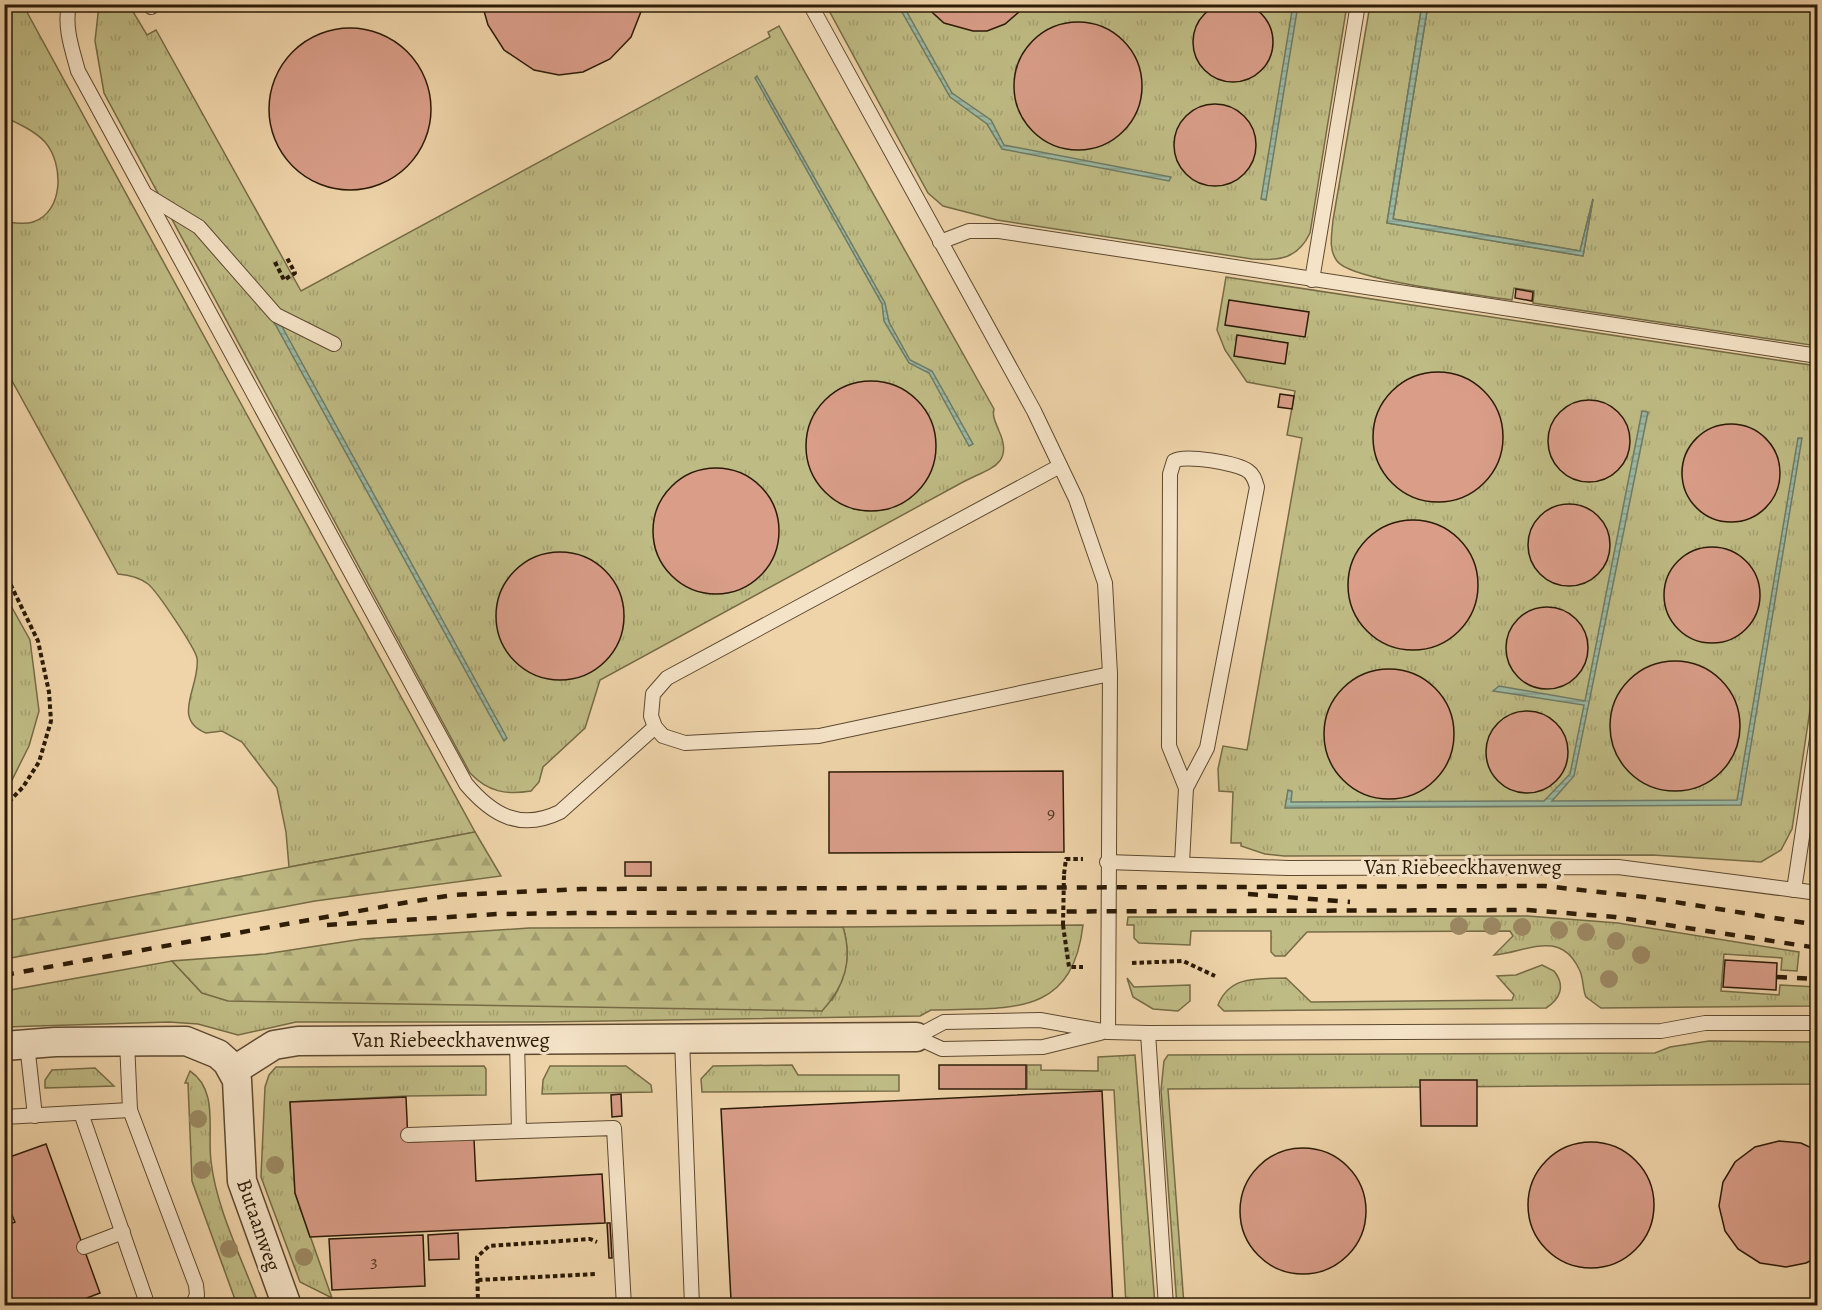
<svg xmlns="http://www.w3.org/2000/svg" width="1822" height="1310" font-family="Alegreya,serif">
<defs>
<pattern id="grass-tufts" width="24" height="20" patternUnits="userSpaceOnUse" patternTransform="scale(1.5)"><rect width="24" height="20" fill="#bfbb84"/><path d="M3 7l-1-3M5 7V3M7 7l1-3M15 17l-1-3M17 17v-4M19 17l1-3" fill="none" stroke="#a4a070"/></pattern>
<pattern id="forest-firs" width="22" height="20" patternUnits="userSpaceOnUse" patternTransform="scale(1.5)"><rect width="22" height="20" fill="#bfbb84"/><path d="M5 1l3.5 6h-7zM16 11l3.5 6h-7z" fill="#a4a070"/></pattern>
<pattern id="water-rules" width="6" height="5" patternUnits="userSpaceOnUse" patternTransform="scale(1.5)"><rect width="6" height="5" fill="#9bb9a3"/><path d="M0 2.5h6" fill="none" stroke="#869e8b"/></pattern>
</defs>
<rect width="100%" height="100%" fill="#efd4a9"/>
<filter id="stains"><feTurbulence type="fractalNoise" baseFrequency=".00333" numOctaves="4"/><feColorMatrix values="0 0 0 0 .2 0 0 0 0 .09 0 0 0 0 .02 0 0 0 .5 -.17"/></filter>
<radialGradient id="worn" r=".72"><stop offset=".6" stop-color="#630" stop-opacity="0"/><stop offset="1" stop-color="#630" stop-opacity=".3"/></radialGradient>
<g fill="url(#grass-tufts)" stroke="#766b46" stroke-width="1.5">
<path d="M5,5H23L475,832L289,867L286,832L277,788L242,742L222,731L206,733C170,719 201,685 197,658C195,648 157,591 148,584C139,577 129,575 118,574L5,368L4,222C13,222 24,225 33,222C64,212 64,164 45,142C36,132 17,122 5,118Z"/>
<path d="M99,5H129L147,35L156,30L301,291L770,37L768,32L779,26L994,409C992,417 996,423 999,431C1015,466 987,469 963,482L600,680L585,728L543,767L539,782L531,791C506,795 488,792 470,773L104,93L95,41Z"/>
<path d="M826,5H1347L1310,233C1298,259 1279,261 1252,259L997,220L943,206L928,193Z"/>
<path d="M1370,5H1422L1387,223L1583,256L1593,199L1580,251L1393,219L1428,5H1817V346L1533,303L1534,291L1514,288L1512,300C1481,295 1351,281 1337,261C1328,249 1332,234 1333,220Z"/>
<polygon points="1226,277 1817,366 1817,664 1792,829 1781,850 1761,862 1653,855 1284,856 1265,854 1241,846 1241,843 1231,843 1233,792 1219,791 1218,769 1223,746 1247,750 1302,438 1287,435 1295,391 1247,382 1225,350 1217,330"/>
<polygon points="5,595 30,640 39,711 29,746 12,780 5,788"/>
<path d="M1528,916L1618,923L1799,952L1797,971L1781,970L1782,958L1724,954L1721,991L1779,995L1780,985L1817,987V1006L1601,1008L1586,997C1582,988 1584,978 1579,969C1559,928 1525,953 1494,955L1513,936L1510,931L1307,932L1285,956H1275L1271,952V931H1191L1190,945L1139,943L1134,938V925H1127L1128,917Z"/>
<path d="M1083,925C1072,1020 1006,1007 931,1010L920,1016L542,1022H296L238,1035L198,1024L169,1022L5,1027V991L172,961L202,993L832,1000C847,976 851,954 843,927Z"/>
<path d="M1542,965L1554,971C1566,986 1560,999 1546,1008L1224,1011L1218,1005C1230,975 1258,979 1286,978L1311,1002L1512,1000L1514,995L1497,976L1516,975Z"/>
<polygon points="1127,978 1134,987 1190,985 1190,1001 1178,1011 1153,1009 1133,997"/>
<polygon points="1709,1041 1817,1042 1818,1084 1168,1089 1184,1305 1177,1306 1161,1090 1164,1061 1168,1055 1655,1053 1670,1047"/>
<polygon points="1135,1055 1155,1305 1126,1305 1114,1090 1027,1089 1027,1065 1041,1065 1041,1070 1098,1071 1098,1057"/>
<polygon points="792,1065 798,1075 899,1075 899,1091 702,1092 701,1079 713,1066"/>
<polygon points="484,1066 486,1069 486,1095 407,1096 290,1102 295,1193 332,1298 300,1282 261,1177 265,1087 269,1075 276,1067"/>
<polygon points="550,1066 626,1066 651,1085 652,1092 542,1094 543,1080"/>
<polygon points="95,1068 114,1086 45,1088 45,1080 52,1070"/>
<path d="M190,1071C219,1090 207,1131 211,1161C216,1208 243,1261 259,1305H237L192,1181L188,1083H185Z"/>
</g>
<g fill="url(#forest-firs)" stroke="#766b46" stroke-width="1.5">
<polygon points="475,832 501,876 315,901 5,959 5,921"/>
<path d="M843,927C853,960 845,986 822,1011L228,1001L202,993L172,961L265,954L362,939L529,928Z"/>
</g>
<g fill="url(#water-rules)" stroke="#6f7a65" stroke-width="1.5">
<polygon points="898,5 903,5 952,93 991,120 1004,145 1171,177 1169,181 1002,149 987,124 950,97"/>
<polygon points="1293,5 1298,5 1266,200 1261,199"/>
<polygon points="1422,5 1428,5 1393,219 1580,251 1593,199 1583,256 1387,223"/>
<polygon points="757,76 885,303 889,322 910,360 932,371 973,444 969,446 929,373 909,363 884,321 882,304 755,78"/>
<polygon points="279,321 507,738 504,741 274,322"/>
<polygon points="1642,411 1648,412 1574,776 1552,801 1737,800 1798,438 1802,438 1741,805 1285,808 1288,790 1292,791 1291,802 1544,801 1570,774 1584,705 1493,691 1499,686 1585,701"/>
</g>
<g fill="#d99d88" stroke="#2c1b07" stroke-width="1.5">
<circle cx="1233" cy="42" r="40"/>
<polygon points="482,4 644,4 631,37 610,59 583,72 559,75 534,70 504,50 488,25"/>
<polygon points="923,4 1028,4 1005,24 987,31 973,31 944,23"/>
<circle cx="1078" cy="86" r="64"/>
<circle cx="350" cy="109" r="81"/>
<circle cx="1215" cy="145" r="41"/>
<polygon points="1516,289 1533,292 1532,301 1515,298"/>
<polygon points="1229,300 1309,312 1305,337 1225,325"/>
<polygon points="1237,335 1288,343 1285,364 1234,356"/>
<circle cx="1438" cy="437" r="65"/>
<circle cx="871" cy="446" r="65"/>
<polygon points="1280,394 1294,396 1292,409 1278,407"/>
<circle cx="1589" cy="441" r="41"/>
<circle cx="1731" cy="473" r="49"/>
<circle cx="716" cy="531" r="63"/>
<circle cx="1569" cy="545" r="41"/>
<circle cx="1413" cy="585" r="65"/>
<circle cx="1712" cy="595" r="48"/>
<circle cx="560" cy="616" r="64"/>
<circle cx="1547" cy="648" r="41"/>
<circle cx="1675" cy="726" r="65"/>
<circle cx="1389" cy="734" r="65"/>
<circle cx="1527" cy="752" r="41"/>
<polygon points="1063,771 1064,852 829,853 829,772"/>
<rect x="625" y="862" width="26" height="14"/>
<polygon points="1725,960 1777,963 1776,990 1723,987"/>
<rect x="939" y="1065" width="87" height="24"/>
<polygon points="1420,1080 1477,1080 1477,1126 1421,1126"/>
<polygon points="1102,1091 1113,1306 737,1306 731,1300 721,1109"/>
<polygon points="621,1094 622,1116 612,1117 611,1095"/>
<polygon points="406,1097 408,1142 474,1139 476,1181 602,1174 605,1223 310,1237 295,1193 290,1102"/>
<polygon points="1779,1141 1801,1143 1818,1151 1818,1257 1806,1263 1786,1267 1760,1263 1738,1249 1725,1231 1719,1206 1723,1182 1735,1162 1755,1147"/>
<circle cx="1591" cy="1205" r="63"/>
<polygon points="46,1144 100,1293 66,1306 4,1306 4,1226 15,1222 4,1197 4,1159"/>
<circle cx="1303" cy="1211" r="63"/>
<polygon points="607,1223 610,1223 612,1258 609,1258"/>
<polygon points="458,1233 459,1259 429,1260 428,1235"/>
<polygon points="423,1235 425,1286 332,1290 329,1239"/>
</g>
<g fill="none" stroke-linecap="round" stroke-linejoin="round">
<defs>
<g id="service">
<path d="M69,4C64,27 72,49 78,71L466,784C493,816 521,831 560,812L655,727"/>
<polyline points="150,4 151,7 155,4"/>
<polyline points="810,4 1034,411 1076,499 1105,583 1110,674 1108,1032"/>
<polyline points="148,196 199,227 276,315 334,344"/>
<polyline points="940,242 969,231 999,231 1818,356"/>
<polyline points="1312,280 1358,4"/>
<polyline points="1060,466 667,678 653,694 651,716 655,727 663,736 685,743 819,736 1110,674"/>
<polyline points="1107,862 1289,868 1618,867 1818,893"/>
<path d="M1182,863L1186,788L1169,746L1170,474L1174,461C1184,454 1238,463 1248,471C1254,475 1255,481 1257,487L1207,748L1186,788"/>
<polyline points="1794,890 1818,732"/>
<polyline points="1148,1033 1166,1306"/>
<polyline points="916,1037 944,1022 1040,1020 1108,1032 1148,1033 1661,1031 1705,1023 1818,1023"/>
<polyline points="916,1037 942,1049 1043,1047 1100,1033"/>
<polyline points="682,1039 692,1306"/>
<polyline points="517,1040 519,1131"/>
<polyline points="127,1041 130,1110 196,1285 197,1295 192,1306"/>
<polyline points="27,1044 35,1116"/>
<polyline points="81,1113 148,1306"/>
<polyline points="4,1117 130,1110"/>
<polyline points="408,1135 614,1128 624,1306"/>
<polyline points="84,1247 123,1232"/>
</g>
<g id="minor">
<polyline points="4,1046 55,1042 186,1041 218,1054 227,1062 237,1080 242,1181 287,1306"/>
<polyline points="233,1071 274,1045 298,1041 916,1037"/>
</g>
</defs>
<use href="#service" stroke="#5d4930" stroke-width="16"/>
<use href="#minor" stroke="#5d4930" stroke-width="31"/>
<g stroke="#2c1b07" stroke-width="4" stroke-dasharray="4.5 3" stroke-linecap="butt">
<polyline points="275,262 284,280 295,273 286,256"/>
<polyline points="4,571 38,641 49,692 51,721 39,762 23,787 4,807"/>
<polyline points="1064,874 1066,859 1083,859"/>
<polyline points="1063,925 1069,967 1083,967"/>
<polyline points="1132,963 1183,961 1215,976"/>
<polyline points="478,1280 597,1274"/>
<polyline points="478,1306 477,1257 489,1246 590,1239 597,1242"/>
</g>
<use href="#service" stroke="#f5e3c7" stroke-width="14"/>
<use href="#minor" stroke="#f5e3c7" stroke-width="28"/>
<g stroke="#2c1b07" stroke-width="4.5" stroke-dasharray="10 10" stroke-linecap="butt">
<polyline points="1248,894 1350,902"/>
<polyline points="327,925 497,914 586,913 1528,910 1615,917 1818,948"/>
<polyline points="4,975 409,902 453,895 581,889 1545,886 1644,897 1818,925"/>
<polyline points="1777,977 1818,979"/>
</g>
<polyline stroke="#2c1b07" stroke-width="4" stroke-dasharray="4.5 3" stroke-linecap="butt" points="1063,925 1064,874"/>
</g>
<g fill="#9c8964">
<circle cx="1459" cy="926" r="9"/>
<circle cx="1492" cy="926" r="9"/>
<circle cx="1522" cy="927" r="9"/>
<circle cx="1559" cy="930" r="9"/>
<circle cx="1586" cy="932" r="9"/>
<circle cx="1616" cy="941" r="9"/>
<circle cx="1641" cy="955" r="9"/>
<circle cx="1609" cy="979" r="9"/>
<circle cx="198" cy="1119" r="9"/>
<circle cx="275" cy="1165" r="9"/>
<circle cx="202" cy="1170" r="9"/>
<circle cx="229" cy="1249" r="9"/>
<circle cx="304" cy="1257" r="9"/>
</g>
<g text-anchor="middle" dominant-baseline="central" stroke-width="6" stroke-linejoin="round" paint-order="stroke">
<g font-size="18" fill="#573c27">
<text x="1051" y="813">9</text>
<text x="374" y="1261">3</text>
</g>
<g font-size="21" fill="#2c1b07" stroke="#f5e3c7">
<text x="1463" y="867">Van Riebeeckhavenweg</text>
<text x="451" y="1040">Van Riebeeckhavenweg</text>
<text transform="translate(259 1225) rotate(71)">Butaanweg</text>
</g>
</g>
<rect width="1822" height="1310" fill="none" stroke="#efd4a9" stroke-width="24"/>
<rect x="6" y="6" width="1810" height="1298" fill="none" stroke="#2c1b07" stroke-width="3"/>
<rect x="12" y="12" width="1798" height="1286" fill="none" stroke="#2c1b07" stroke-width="1.5"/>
<rect width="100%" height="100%" filter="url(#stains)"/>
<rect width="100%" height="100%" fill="url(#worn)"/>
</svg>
